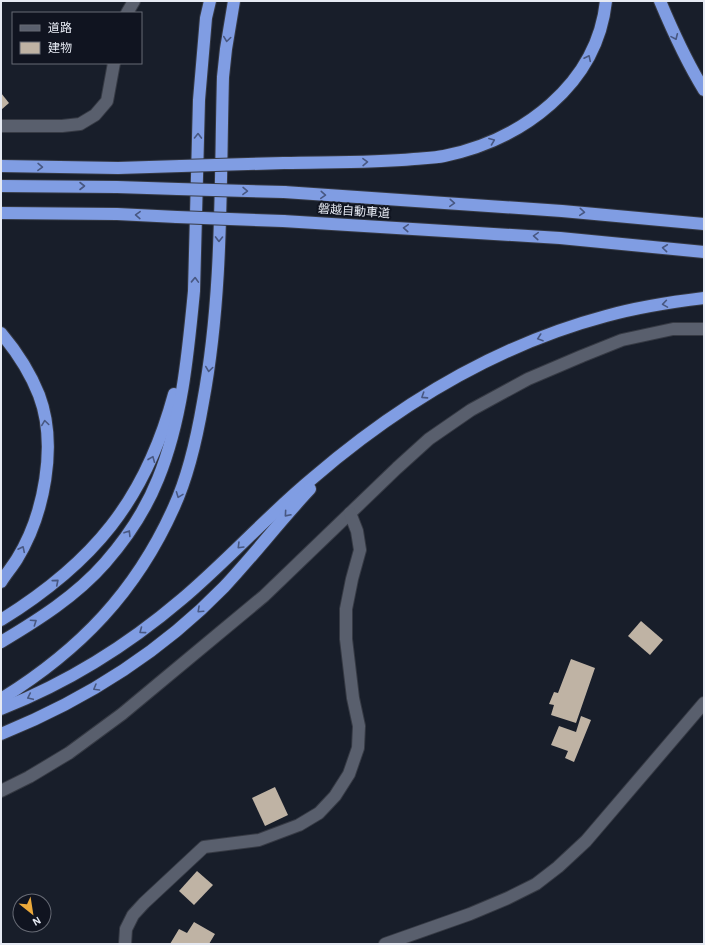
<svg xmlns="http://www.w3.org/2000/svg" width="705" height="945" font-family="'Alegreya Sans','Noto Sans JP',sans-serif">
<rect width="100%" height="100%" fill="#181e2a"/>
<g fill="#bfb3a4">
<polygon points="1,93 9,103 1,110"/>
<polygon points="641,621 663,640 650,655 628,636"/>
<polygon points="571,659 595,668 576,723 551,715 554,705 549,704 554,692 558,693"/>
<polygon points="581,716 591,720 574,762 565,758 568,751 551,745 559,726 576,732"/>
<polygon points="275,787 288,815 265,826 252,798"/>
<polygon points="197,871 213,885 194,905 179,891"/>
<polygon points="194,922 215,934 209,944 170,944 179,929 187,933"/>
</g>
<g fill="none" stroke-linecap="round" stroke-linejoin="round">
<defs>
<g id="street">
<polyline points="127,13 134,1"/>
<polyline points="1,126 62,126 80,124 95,115 107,101 114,63"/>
<polyline points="1,791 29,777 69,753 122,714 264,596 397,468 429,439 471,410 528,379 582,356 622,340 673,329 704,329"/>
<polyline points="125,944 126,929 133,915 144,903 204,847 259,840 299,825 319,813 335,796 349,774 358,748 359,726 353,698 346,639 346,609 352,579 360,550 357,531 350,513"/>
<polyline points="385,944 470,914 508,898 536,884 558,867 586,841 704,703"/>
</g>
<g id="highway">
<path d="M660,1C673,32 686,61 704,90"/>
<path d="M284,163C327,162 371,163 414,159C424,158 434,158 444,156C522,140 597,85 606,1"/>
<polyline points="1,166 118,168 181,166"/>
<polyline points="1,186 117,187 178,189"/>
<polyline points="284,192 562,211 704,224"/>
<polyline points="1,213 117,214 177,217"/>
<polyline points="283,221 560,238 704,252"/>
<path d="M1,333C17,352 30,372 39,395C58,445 44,515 17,559C12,567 6,574 1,582"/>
<path d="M1,620C93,563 145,501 174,394"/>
<path d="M1,642C38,620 76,596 105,563C126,539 146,509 158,479C182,420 188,354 194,291L199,100L206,18L210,1"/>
<path d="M1,699C80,650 136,592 174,507C189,474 197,437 203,402C223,295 220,185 223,77L226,49L234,1"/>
<path d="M1,709C67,683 128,645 182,599C227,561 267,516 313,478C398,405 497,345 606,316C638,307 671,302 704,298"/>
<path d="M1,734C85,700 161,652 224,587C254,555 280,521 310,489"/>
</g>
</defs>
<use href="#street" stroke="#363a44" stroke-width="14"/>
<use href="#highway" stroke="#363a44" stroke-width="14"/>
<use href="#street" stroke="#595f6d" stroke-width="12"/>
<use href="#highway" stroke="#809de3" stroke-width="12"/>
<defs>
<g id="highway-bridge">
<polyline points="181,166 284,163"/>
<polyline points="178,189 284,192"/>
<polyline points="177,217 283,221"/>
</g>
</defs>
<use href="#highway-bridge" stroke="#363a44" stroke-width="14" stroke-linecap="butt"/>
<use href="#highway-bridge" stroke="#809de3" stroke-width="12"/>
</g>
<defs><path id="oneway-chevron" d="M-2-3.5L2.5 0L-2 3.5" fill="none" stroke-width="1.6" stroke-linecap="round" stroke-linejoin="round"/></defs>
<g stroke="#485882">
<use href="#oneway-chevron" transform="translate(675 37) rotate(66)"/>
<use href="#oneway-chevron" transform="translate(227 39) rotate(98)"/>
<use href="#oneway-chevron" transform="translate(588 58) rotate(-64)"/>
<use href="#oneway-chevron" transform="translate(198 136) rotate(-89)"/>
<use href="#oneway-chevron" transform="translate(492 141) rotate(-21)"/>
<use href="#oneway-chevron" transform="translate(365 162) rotate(-1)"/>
<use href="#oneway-chevron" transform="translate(40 167) rotate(1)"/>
<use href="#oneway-chevron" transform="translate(82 186)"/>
<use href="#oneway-chevron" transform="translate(245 191) rotate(1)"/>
<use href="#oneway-chevron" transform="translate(323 195) rotate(4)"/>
<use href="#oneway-chevron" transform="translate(452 203) rotate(4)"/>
<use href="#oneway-chevron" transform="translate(582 212) rotate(5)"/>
<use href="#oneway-chevron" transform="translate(138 215) rotate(-178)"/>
<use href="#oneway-chevron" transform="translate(406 228) rotate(-176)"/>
<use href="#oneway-chevron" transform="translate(536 236) rotate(-176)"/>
<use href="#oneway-chevron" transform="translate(219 239) rotate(91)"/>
<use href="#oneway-chevron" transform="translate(665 248) rotate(-174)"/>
<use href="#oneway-chevron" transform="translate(195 280) rotate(-88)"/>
<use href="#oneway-chevron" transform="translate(665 304) rotate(171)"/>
<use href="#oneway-chevron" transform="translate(540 338) rotate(161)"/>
<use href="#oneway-chevron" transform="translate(209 369) rotate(98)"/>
<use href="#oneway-chevron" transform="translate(424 396) rotate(147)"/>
<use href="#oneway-chevron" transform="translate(45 423) rotate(-98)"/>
<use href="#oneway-chevron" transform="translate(152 459) rotate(-68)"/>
<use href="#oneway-chevron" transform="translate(179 495) rotate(111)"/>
<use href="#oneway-chevron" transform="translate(287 514) rotate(131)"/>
<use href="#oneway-chevron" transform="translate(128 533) rotate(-58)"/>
<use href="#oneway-chevron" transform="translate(240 546) rotate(135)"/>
<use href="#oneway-chevron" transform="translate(22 549) rotate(-64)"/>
<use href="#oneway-chevron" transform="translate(56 582) rotate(-40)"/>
<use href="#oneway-chevron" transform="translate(200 610) rotate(137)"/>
<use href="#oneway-chevron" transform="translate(34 622) rotate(-34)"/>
<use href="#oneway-chevron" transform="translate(142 631) rotate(143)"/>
<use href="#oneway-chevron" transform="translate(96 688) rotate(150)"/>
<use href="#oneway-chevron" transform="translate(30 697) rotate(155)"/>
</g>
<g text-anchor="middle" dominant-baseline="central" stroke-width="4" stroke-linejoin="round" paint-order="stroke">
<g font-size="12" fill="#e6eaf3" stroke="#101420">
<text transform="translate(354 211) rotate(4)">磐越自動車道</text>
</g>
</g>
<rect width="705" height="945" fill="none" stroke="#e6eaf3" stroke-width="4"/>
<rect x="12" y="12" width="130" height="52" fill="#101420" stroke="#666a74"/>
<rect x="20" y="25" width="20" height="6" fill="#595f6d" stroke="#666a74"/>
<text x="48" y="32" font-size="12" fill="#e6eaf3">道路</text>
<rect x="20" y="42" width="20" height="12" fill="#bfb3a4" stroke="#666a74"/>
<text x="48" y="52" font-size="12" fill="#e6eaf3">建物</text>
<g transform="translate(32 913) rotate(150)"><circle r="19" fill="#101420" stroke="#666a74"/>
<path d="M0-3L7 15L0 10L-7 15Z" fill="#eca93b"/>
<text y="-6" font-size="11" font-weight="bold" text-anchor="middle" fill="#e6eaf3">N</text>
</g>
</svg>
